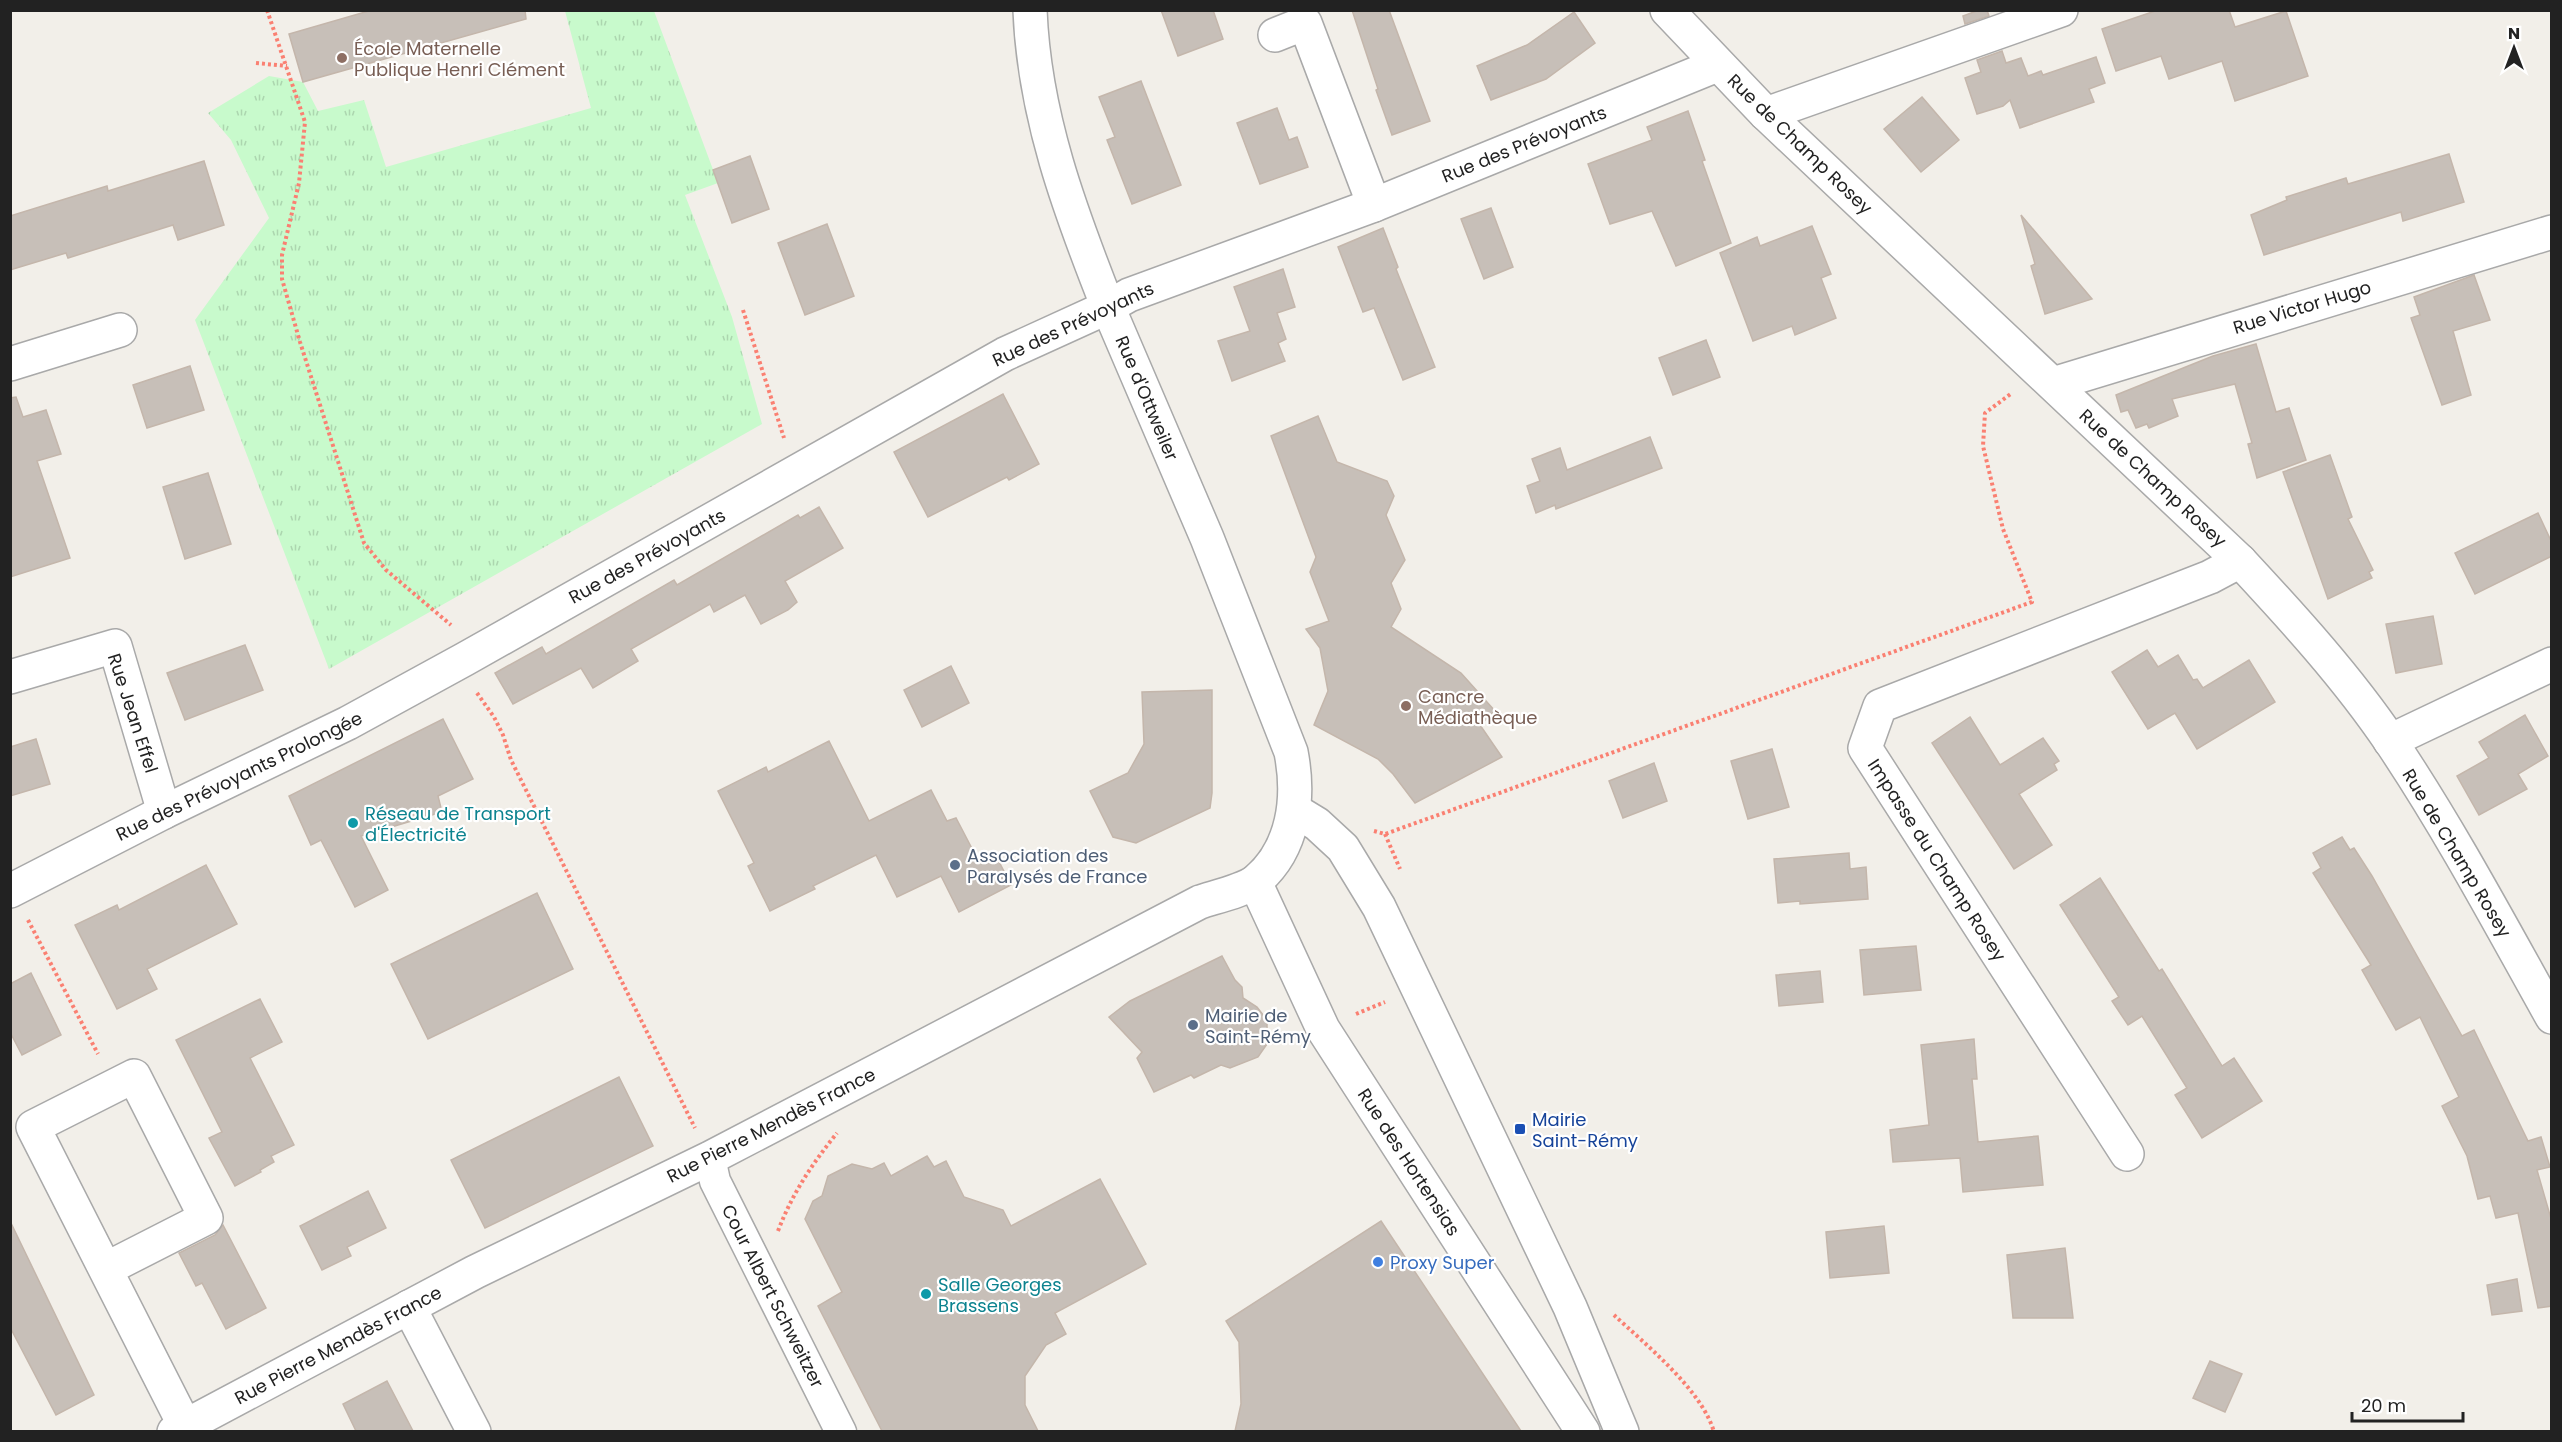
<svg xmlns="http://www.w3.org/2000/svg" width="2562" height="1442" font-family="Poppins,sans-serif">
<defs>
<pattern id="park-tufts" width="24" height="20" patternUnits="userSpaceOnUse" patternTransform="scale(1.5)"><rect width="24" height="20" fill="#c8facc"/><path d="M3 7l-1-3M5 7V3M7 7l1-3M15 17l-1-3M17 17v-4M19 17l1-3" fill="none" stroke="#acd6af"/></pattern>
</defs>
<rect width="100%" height="100%" fill="#f2efe9"/>
<polygon fill="url(#park-tufts)" points="565,11 654,11 718,183 685,195 732,317 762,424 329,669 195,320 269,218 231,140 208,113 269,76 303,82 318,111 364,100 386,167 591,108"/>
<g fill="#c7bfb8" stroke="#c4b6ab" stroke-width="1.5">
<polygon points="372,10 525,10 526,19 303,82 289,34"/>
<polygon points="1161,10 1213,10 1223,39 1178,56"/>
<polygon points="1352,10 1389,10 1430,121 1392,135 1376,90 1378,89"/>
<polygon points="1979,10 1987,10 1989,16 1965,24 1963,16"/>
<polygon points="2158,10 2229,10 2235,27 2286,11 2308,76 2235,101 2222,61 2169,79 2161,56 2116,71 2102,29"/>
<polygon points="1574,12 1595,43 1546,79 1491,100 1477,66 1527,45"/>
<polygon points="2002,51 2006,63 2021,58 2028,76 2041,71 2043,75 2096,57 2105,83 2089,89 2094,102 2020,128 2010,100 2003,106 1977,114 1965,78 1981,72 1977,60"/>
<polygon points="1141,81 1181,185 1132,204 1107,140 1115,137 1099,97"/>
<polygon points="1922,97 1959,140 1921,172 1884,129"/>
<polygon points="1277,108 1289,140 1297,137 1308,167 1260,184 1237,123"/>
<polygon points="1688,111 1705,160 1702,161 1731,243 1676,266 1652,211 1610,224 1588,164 1652,140 1647,127"/>
<polygon points="2449,154 2464,202 2403,221 2401,212 2264,255 2251,215 2287,200 2286,197 2346,178 2348,184"/>
<polygon points="750,156 769,209 732,223 713,170"/>
<polygon points="204,161 224,225 178,240 173,225 68,258 66,253 10,270 10,216 107,186 108,191"/>
<polygon points="1491,208 1513,267 1484,279 1461,219"/>
<polygon points="2021,215 2092,299 2045,314 2031,266 2035,264"/>
<polygon points="827,224 854,296 805,315 778,243"/>
<polygon points="1812,226 1831,274 1821,278 1836,318 1795,335 1792,326 1753,341 1720,253 1757,237 1760,246"/>
<polygon points="1383,228 1398,267 1396,269 1435,367 1403,380 1374,308 1363,312 1338,247"/>
<polygon points="1283,269 1295,307 1277,313 1286,339 1278,343 1285,361 1232,381 1218,341 1250,331 1234,287"/>
<polygon points="2474,275 2490,320 2453,331 2471,395 2442,405 2411,318 2420,315 2414,297"/>
<polygon points="1706,340 1720,377 1673,395 1659,358"/>
<polygon points="2256,344 2276,412 2289,408 2306,460 2257,478 2248,444 2252,443 2235,384 2172,399 2178,416 2149,428 2147,424 2136,428 2128,410 2121,412 2116,395 2213,356"/>
<polygon points="190,366 204,410 147,428 133,385"/>
<polygon points="1003,394 1039,464 1009,480 1007,477 928,517 894,452"/>
<polygon points="16,397 23,417 46,410 61,454 37,461 70,558 10,577 10,398"/>
<polygon points="1318,416 1337,462 1387,481 1394,496 1386,515 1405,560 1391,583 1401,609 1391,627 1461,673 1495,711 1480,725 1502,757 1415,803 1393,774 1378,759 1314,725 1328,691 1320,648 1306,629 1329,621 1310,572 1316,557 1271,436"/>
<polygon points="1650,437 1662,468 1556,509 1555,505 1536,513 1527,486 1540,481 1532,459 1560,448 1567,470"/>
<polygon points="2330,455 2352,517 2348,519 2373,570 2369,572 2372,578 2328,599 2283,472"/>
<polygon points="208,473 231,544 185,559 163,487"/>
<polygon points="819,507 843,548 785,581 797,602 788,610 761,624 745,595 714,612 710,604 631,649 638,661 593,688 581,668 513,704 495,673 542,647 546,654 674,580 677,585 798,515 800,518"/>
<polygon points="2538,513 2552,543 2552,556 2475,594 2455,553"/>
<polygon points="2433,616 2442,664 2396,673 2386,624"/>
<polygon points="245,645 263,690 185,720 167,673"/>
<polygon points="2147,650 2158,667 2178,655 2193,680 2197,679 2203,688 2249,660 2275,702 2197,749 2175,713 2148,729 2112,672"/>
<polygon points="951,666 969,703 922,727 904,690"/>
<polygon points="1212,690 1212,793 1210,808 1136,843 1113,837 1090,791 1128,773 1144,744 1142,692"/>
<polygon points="2525,715 2548,756 2518,774 2527,789 2479,815 2457,776 2489,758 2479,742"/>
<polygon points="1970,717 2000,765 2043,738 2059,761 2054,764 2057,770 2019,794 2052,845 2014,869 1932,743"/>
<polygon points="443,719 473,779 438,796 442,812 361,836 388,890 355,907 321,840 311,845 289,796"/>
<polygon points="36,739 50,784 10,796 10,747"/>
<polygon points="829,741 869,821 931,790 947,821 956,818 978,860 994,852 1011,885 959,912 941,876 897,897 876,855 813,886 815,889 770,911 748,866 754,863 718,791 766,767 768,772"/>
<polygon points="1772,749 1789,807 1748,819 1731,761"/>
<polygon points="1654,763 1667,801 1623,818 1609,781"/>
<polygon points="2342,837 2350,850 2354,848 2372,876 2462,1036 2474,1030 2528,1141 2541,1137 2550,1167 2537,1170 2552,1222 2552,1306 2538,1308 2518,1213 2496,1218 2490,1196 2478,1199 2467,1156 2442,1106 2459,1097 2420,1017 2396,1030 2362,970 2371,965 2313,873 2321,868 2313,853"/>
<polygon points="1849,853 1850,869 1866,867 1868,899 1800,904 1800,901 1778,903 1774,859"/>
<polygon points="206,865 237,924 147,969 157,989 117,1009 75,925 117,905 119,910"/>
<polygon points="2100,878 2159,971 2162,969 2222,1066 2234,1058 2262,1101 2202,1138 2175,1095 2187,1088 2142,1016 2128,1025 2112,1001 2119,997 2060,905"/>
<polygon points="537,893 573,969 428,1039 391,964"/>
<polygon points="1916,946 1921,990 1864,995 1860,950"/>
<polygon points="1222,956 1235,980 1242,987 1243,998 1257,1007 1267,1020 1267,1044 1258,1057 1230,1068 1221,1065 1194,1078 1191,1075 1154,1092 1137,1058 1142,1052 1109,1017 1130,1001"/>
<polygon points="1820,971 1823,1002 1779,1006 1776,975"/>
<polygon points="31,973 61,1035 22,1055 10,1032 10,984"/>
<polygon points="260,999 282,1042 250,1058 294,1145 271,1156 274,1162 260,1170 261,1172 235,1186 209,1138 222,1132 176,1040"/>
<polygon points="1974,1039 1977,1079 1972,1079 1978,1142 2038,1136 2043,1185 1963,1192 1960,1158 1893,1162 1890,1130 1929,1125 1921,1045"/>
<polygon points="619,1077 653,1146 485,1228 451,1160"/>
<polygon points="927,1156 934,1167 946,1161 964,1197 1003,1210 1011,1226 1100,1179 1146,1264 1055,1313 1066,1334 1046,1345 1025,1376 1025,1405 1038,1431 882,1431 818,1306 842,1292 805,1219 813,1201 822,1196 828,1176 852,1164 872,1169 884,1163 891,1176"/>
<polygon points="368,1191 386,1228 347,1247 351,1256 322,1270 300,1226"/>
<polygon points="10,1221 94,1395 56,1415 10,1327"/>
<polygon points="1381,1221 1521,1431 1235,1431 1241,1404 1239,1342 1226,1321"/>
<polygon points="223,1225 266,1308 226,1329 202,1283 196,1286 179,1253 215,1235"/>
<polygon points="1884,1226 1889,1273 1830,1278 1826,1232"/>
<polygon points="2065,1248 2073,1318 2013,1318 2007,1255"/>
<polygon points="2517,1279 2522,1311 2492,1315 2487,1285"/>
<polygon points="2210,1361 2242,1374 2225,1412 2193,1398"/>
<polygon points="387,1381 413,1431 356,1431 343,1404"/>
</g>
<g fill="none" stroke-linecap="round" stroke-linejoin="round">
<defs>
<polyline id="pedestrian" points="710,1158 715,1181 841,1432"/>
<g id="minor">
<path d="M1667,10L1766,114L2240,561C2293,618 2347,677 2391,742C2450,830 2500,924 2552,1017"/>
<polyline points="1275,35 1305,23 1374,205"/>
<polyline points="1766,114 2061,10"/>
<polyline points="10,364 120,330"/>
<polyline points="2053,384 2552,232"/>
<polyline points="10,677 115,646 164,812"/>
<polyline points="2390,741 2552,664"/>
<polyline points="1294,810 1317,824 1343,848 1379,907 1570,1307 1622,1432"/>
<polyline points="1255,882 1323,1029 1583,1432"/>
<polyline points="2127,1154 1865,748 1880,706 2210,577 2240,561"/>
<polyline points="106,1269 206,1218 134,1076 33,1127 185,1426"/>
<polyline points="409,1307 474,1432"/>
<path d="M174,1432L475,1272L710,1158L1200,902C1215,897 1245,890 1256,881C1294,849 1300,798 1291,752L1207,538L1108,307L1129,295L1374,205L1717,65"/>
</g>
<path id="tertiary" d="M10,891L164,812L348,723L465,659L1005,354L1108,307C1070,211 1034,115 1030,10"/>
</defs>
<use href="#pedestrian" stroke="#a9a9a9" stroke-width="33"/>
<use href="#minor" stroke="#a9a9a9" stroke-width="36"/>
<use href="#tertiary" stroke="#a9a9a9" stroke-width="36"/>
<g stroke="#fa8072" stroke-width="4" stroke-dasharray="3 3" stroke-linecap="butt">
<polyline points="267,10 305,122 299,183 282,255 282,279 300,342 364,543 386,570 451,625"/>
<polyline points="256,63 287,66"/>
<polyline points="743,310 784,438"/>
<polyline points="477,693 494,717 503,735 511,760 695,1128"/>
<polyline points="1374,831 1385,834 2032,602 2003,529 1983,446 1985,413 2012,393"/>
<polyline points="1385,834 1400,869"/>
<polyline points="28,920 98,1054"/>
<polyline points="1356,1014 1385,1002"/>
<path d="M778,1231C792,1194 812,1164 837,1133"/>
<path d="M1614,1315C1645,1344 1702,1390 1714,1432"/>
</g>
<use href="#pedestrian" stroke="#fff" stroke-width="30"/>
<use href="#minor" stroke="#fff" stroke-width="33"/>
<use href="#tertiary" stroke="#fff" stroke-width="33"/>
</g>
<g fill="#8d6e63" stroke="#fff" stroke-width="2">
<circle cx="342" cy="58" r="6"/>
<circle cx="1406" cy="706" r="6"/>
</g>
<g fill="#0f9aa8" stroke="#fff" stroke-width="2">
<circle cx="353" cy="823" r="6"/>
<circle cx="926" cy="1294" r="6"/>
</g>
<g fill="#5c6f8a" stroke="#fff" stroke-width="2">
<circle cx="955" cy="865" r="6"/>
<circle cx="1193" cy="1025" r="6"/>
</g>
<rect fill="#1a4fb4" stroke="#fff" stroke-width="2" x="1514" y="1123" width="12" height="12" rx="3"/>
<circle fill="#3f7fe0" stroke="#fff" stroke-width="2" cx="1378" cy="1262" r="6"/>
<g text-anchor="middle" dominant-baseline="central" stroke-width="4.5" stroke-linejoin="round" paint-order="stroke">
<g font-size="18" fill="#785e54" stroke="#fff" text-anchor="start">
<text x="354" y="48">École Maternelle<tspan x="354" dy="21">Publique Henri Clément</tspan></text>
<text x="1418" y="696">Cancre<tspan x="1418" dy="21">Médiathèque</tspan></text>
</g>
<g font-size="18" fill="#222" stroke="#fff">
<text transform="translate(1524 144) rotate(-22)">Rue des Prévoyants</text>
<text transform="translate(1800 144) rotate(44)">Rue de Champ Rosey</text>
<text transform="translate(2302 307) rotate(-17)">Rue Victor Hugo</text>
<text transform="translate(1073 324) rotate(-25)">Rue des Prévoyants</text>
<text transform="translate(1147 398) rotate(67)">Rue d'Ottweiler</text>
<text transform="translate(2153 478) rotate(43)">Rue de Champ Rosey</text>
<text transform="translate(647 556) rotate(-29)">Rue des Prévoyants</text>
<text transform="translate(133 713) rotate(72)">Rue Jean Effel</text>
<text transform="translate(239 776) rotate(-26)">Rue des Prévoyants Prolongée</text>
<text transform="translate(2457 853) rotate(59)">Rue de Champ Rosey</text>
<text transform="translate(1937 860) rotate(57)">Impasse du Champ Rosey</text>
<text transform="translate(771 1125) rotate(-27)">Rue Pierre Mendès France</text>
<text transform="translate(1409 1162) rotate(57)">Rue des Hortensias</text>
<text transform="translate(773 1296) rotate(63)">Cour Albert Schweitzer</text>
<text transform="translate(338 1345) rotate(-28)">Rue Pierre Mendès France</text>
</g>
<g font-size="18" fill="#0d838f" stroke="#fff" text-anchor="start">
<text x="365" y="813">Réseau de Transport<tspan x="365" dy="21">d'Électricité</tspan></text>
<text x="938" y="1284">Salle Georges<tspan x="938" dy="21">Brassens</tspan></text>
</g>
<g font-size="18" fill="#4e5e75" stroke="#fff" text-anchor="start">
<text x="967" y="855">Association des<tspan x="967" dy="21">Paralysés de France</tspan></text>
<text x="1205" y="1015">Mairie de<tspan x="1205" dy="21">Saint-Rémy</tspan></text>
</g>
<g font-size="18" fill="#164399" stroke="#fff" text-anchor="start">
<text x="1532" y="1119">Mairie<tspan x="1532" dy="21">Saint-Rémy</tspan></text>
</g>
<g font-size="18" fill="#366cbe" stroke="#fff" text-anchor="start">
<text x="1390" y="1262">Proxy Super</text>
</g>
</g>
<rect width="2562" height="1442" fill="none" stroke="#222222" stroke-width="24"/>
<g transform="translate(2514 48)" stroke="#ffffff" stroke-width="4.5" paint-order="stroke">
<path d="M0-4.5L10 22L0 15L-10 22Z" fill="#222222"/>
<text y="-9" font-size="16" font-weight="bold" text-anchor="middle" fill="#222222">N</text>
</g>
<path d="M2352 1412v9h111v-9" fill="none" stroke="#222222" stroke-width="3"/>
<text x="2361" y="1412" font-size="18" fill="#222222" stroke="#ffffff" stroke-width="4.5" paint-order="stroke">20 m</text>
</svg>
